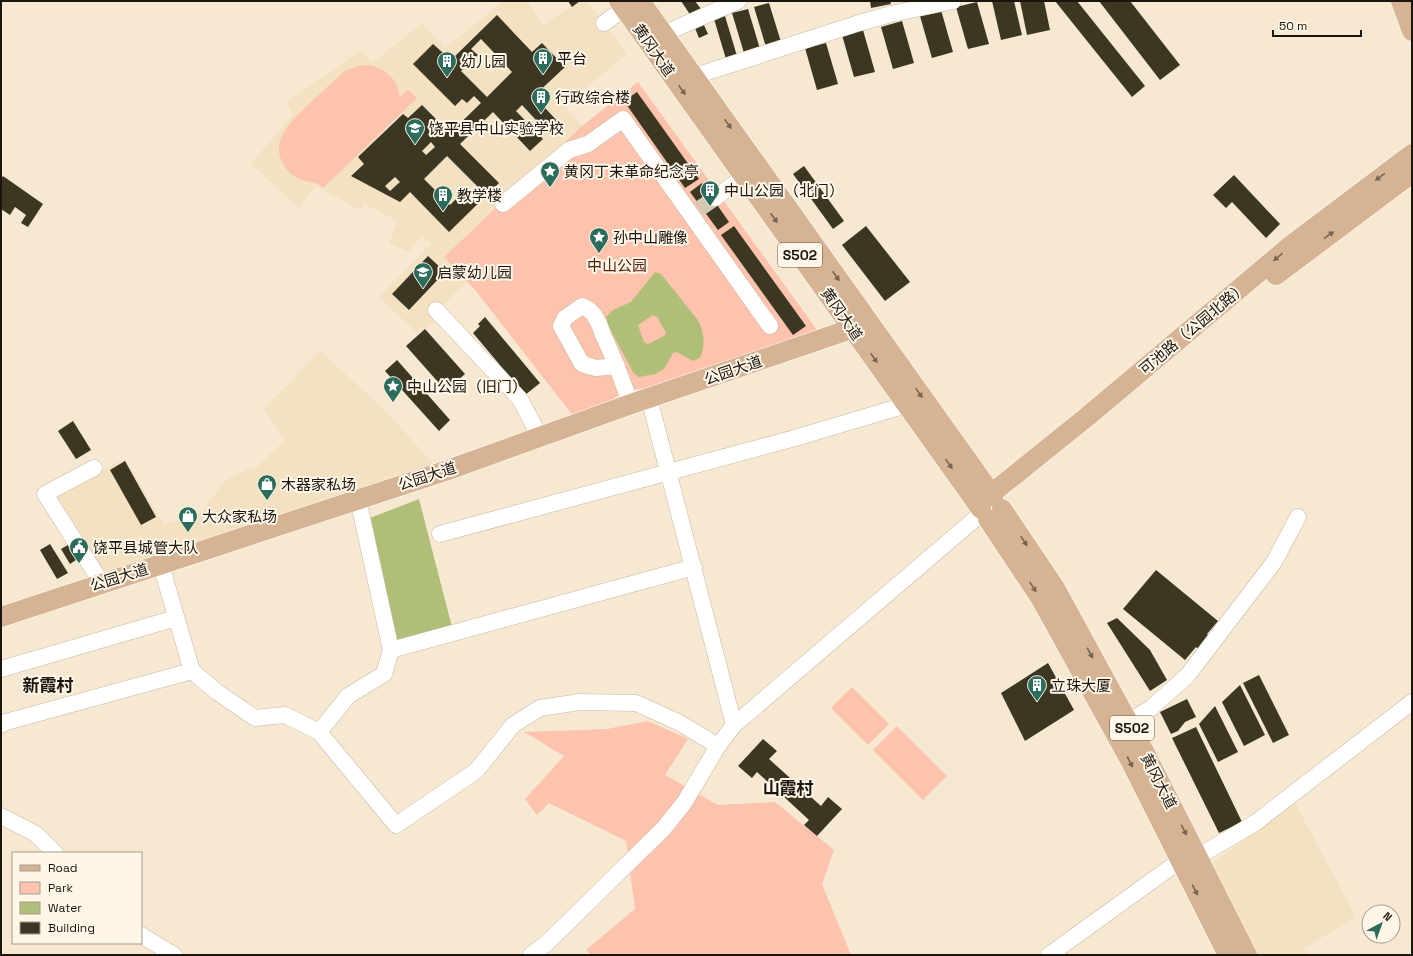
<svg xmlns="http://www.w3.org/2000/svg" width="1413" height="956" font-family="'Space Grotesk','Noto Sans SC',sans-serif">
<rect width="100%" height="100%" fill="#f6e8d1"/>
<g fill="#f3e1c2">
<polygon points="504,1 527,1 543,25 580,1 587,1 627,54 564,106 582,126 444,257 468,282 441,306 448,313 417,333 379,297 432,243 422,236 408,252 389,243 398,221 364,204 360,210 316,186 299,208 251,164 293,114 286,103 361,50 372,63 422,23 445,48"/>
<polygon points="320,351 387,412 434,465 152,557 101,575 52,496 125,459 164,525 202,512 225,480 246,470 256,468 285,440 264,409"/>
<polygon points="1295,803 1356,917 1304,948 1308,955 1254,955 1207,867"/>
</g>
<g fill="#fdc3ac">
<path d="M362,65C383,65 397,77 400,97L408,90L417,98L323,188L317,183C305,182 293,179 285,167C268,141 291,122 308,105C319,95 329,85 340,75L347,70Z"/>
<path d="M638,82L817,330L649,390C621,386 616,400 595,410C588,413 581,415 574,417L476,291L444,257L582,126Z"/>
<polygon points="852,687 889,724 868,745 831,708"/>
<polygon points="648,721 688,739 665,775 718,805 775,802 834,850 822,884 851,955 591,955 586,950 635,909 626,841 549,803 537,815 525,799 564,756 524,732 607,729"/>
<polygon points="897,726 947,776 923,800 873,750"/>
</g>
<g fill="#b0bf77" fill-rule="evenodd">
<path d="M655,272L661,274L697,319C704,330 706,345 700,358L693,361L677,352L673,353L664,369L655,374L639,377L633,372L609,327L606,317L613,310L631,302ZM653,315L658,318L666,333L664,336L648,344L644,342L638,325Z"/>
<polygon points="419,499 452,627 397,642 370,518"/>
</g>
<g fill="#3b3722" fill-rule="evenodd">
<polygon points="568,1 580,1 572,7"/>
<polygon points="681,1 695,1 701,9 691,16"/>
<polygon points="870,1 890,1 891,4 871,8"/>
<polygon points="992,1 1014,1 1022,35 1001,40"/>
<polygon points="1020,1 1044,1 1050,30 1027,35"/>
<polygon points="1055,1 1077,1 1145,86 1132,97"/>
<polygon points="1099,1 1130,1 1180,65 1160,80"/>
<polygon points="977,2 989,44 968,49 956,7"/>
<polygon points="769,3 781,42 766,47 754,7"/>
<polygon points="748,9 760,49 744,53 732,13"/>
<polygon points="941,10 953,52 932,58 920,16"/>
<polygon points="699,14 708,34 699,38 691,18"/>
<path d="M497,15L532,52L542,43L565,67L534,96L560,124L549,134L522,105L516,111L543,139L530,151L493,112L460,144L499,183L449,232L410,192L400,202L351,176L364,164L358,157L403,114L408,118L422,105L450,133L481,103L474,96L467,103L462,99L455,106L413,64L433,44L451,60ZM481,39L512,72L487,97L461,71L478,55L471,49ZM431,142L435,147L426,155L422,151ZM447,156L480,189L471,198L464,191L450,205L424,179ZM395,177L400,182L390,191L385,186Z"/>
<polygon points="725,16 737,56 726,59 714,19"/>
<polygon points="902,21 914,63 893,69 881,27"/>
<polygon points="863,30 875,72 854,77 842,35"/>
<polygon points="826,43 838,84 817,90 805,48"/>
<polygon points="637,92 699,179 685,188 624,101"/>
<polygon points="804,166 844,221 833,229 793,174"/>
<polygon points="1234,175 1280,224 1266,238 1232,202 1226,208 1213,195"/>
<polygon points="3,176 43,204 28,227 21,223 26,215 15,207 10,215 1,209 1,179"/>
<polygon points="702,183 729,222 718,230 690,192"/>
<polygon points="734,226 806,326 793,335 721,235"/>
<polygon points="866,226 910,282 885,301 842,245"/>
<polygon points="428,256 445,272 409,310 392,294"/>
<polygon points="485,317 540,383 525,395 473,333 480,326 478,324"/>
<polygon points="425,329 465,374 446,391 406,346"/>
<polygon points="397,360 450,420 439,431 385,371"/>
<polygon points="73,421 91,450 76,459 58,431"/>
<polygon points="125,461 156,517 141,525 110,470"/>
<polygon points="73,542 79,558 70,564 61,549"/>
<polygon points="50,544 68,573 57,579 40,550"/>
<polygon points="1156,570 1218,621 1207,634 1211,637 1199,650 1196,647 1185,660 1123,609"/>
<polygon points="1117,618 1150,650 1167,680 1150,691 1107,623"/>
<polygon points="1048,663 1074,710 1025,741 1001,693"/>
<polygon points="1259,675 1289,735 1273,743 1243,683"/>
<polygon points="1240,685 1265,735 1244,746 1222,702"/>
<polygon points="1187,699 1196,717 1185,722 1178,731 1171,734 1160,712"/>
<polygon points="1215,706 1238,752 1218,762 1199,724"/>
<polygon points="1196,727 1242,822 1219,833 1172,738"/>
<polygon points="763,739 777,751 769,759 821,806 828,797 842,809 817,836 804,825 809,820 757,772 752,778 738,766"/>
</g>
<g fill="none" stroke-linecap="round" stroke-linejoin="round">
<polyline stroke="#d5c8b4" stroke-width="16" stroke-dasharray="16 8" stroke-linecap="butt" points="699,209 715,198"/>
<defs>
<g id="minor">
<polyline points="604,23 625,8"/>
<polyline points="661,35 738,1"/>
<polyline points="692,77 859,23 891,14 953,1"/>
<polyline points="715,198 746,175"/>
<polyline points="503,204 569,150 588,144 623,119 770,326"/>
<polyline points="436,310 520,399 540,437"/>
<path d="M617,366L596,368L582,364L561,326L565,318L582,306C586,308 592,311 594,315C598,321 601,328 603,335C614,357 622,381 631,404"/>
<polyline points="649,398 734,725"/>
<polyline points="94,468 45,494 101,582"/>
<polyline points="358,499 391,650 694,567"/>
<polyline points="440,534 795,438 906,405"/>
<polyline points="161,565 192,671 217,692 255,718 285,715 319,732"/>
<polyline points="391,650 384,674 348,696 319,732 396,825 476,771 513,725 540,708 580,702 636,703 680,723 718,746"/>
<polyline points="1,669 176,618"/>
<polyline points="1130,721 1151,708 1187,676 1274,562 1298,517"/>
<polyline points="1,725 6,722 192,671"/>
<polyline points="1,816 36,834 55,853"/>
<polyline points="1197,857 1255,823 1412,702"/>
<polyline points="141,935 174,955"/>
<polyline points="531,955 547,943 664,828 684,803 718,746 734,725 982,513"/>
<polyline points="1049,955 1178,862"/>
</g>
<g id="major">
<polyline points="619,1 981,509"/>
<polyline points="640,1 993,496"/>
<polyline points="1401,1 1412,31"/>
<polyline points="1276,275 1412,173"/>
<polyline points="981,502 1088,416 1290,246 1412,154"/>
<polyline points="1002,509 1055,588 1145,753 1247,955"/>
<polyline points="988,519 1041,599 1130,760 1228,955"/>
<polyline points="1,617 448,470 631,404 851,329"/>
</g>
</defs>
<use href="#minor" stroke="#c6b8a2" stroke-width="17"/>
<use href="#major" stroke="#fff" stroke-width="21"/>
<use href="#minor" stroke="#fff" stroke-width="16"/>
<use href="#major" stroke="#d6b393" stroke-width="20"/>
</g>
<defs><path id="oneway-solid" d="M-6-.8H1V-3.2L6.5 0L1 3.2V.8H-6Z"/></defs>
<g fill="#786450">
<use href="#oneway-solid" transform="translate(682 90) rotate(55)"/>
<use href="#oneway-solid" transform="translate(728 124) rotate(55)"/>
<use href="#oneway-solid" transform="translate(1380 177) rotate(144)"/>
<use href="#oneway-solid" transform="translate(774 218) rotate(55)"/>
<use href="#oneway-solid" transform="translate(1329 235) rotate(-36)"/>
<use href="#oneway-solid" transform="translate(1278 257) rotate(140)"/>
<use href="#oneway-solid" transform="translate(836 276) rotate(55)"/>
<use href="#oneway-solid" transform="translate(874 358) rotate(55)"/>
<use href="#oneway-solid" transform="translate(919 393) rotate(55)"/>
<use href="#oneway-solid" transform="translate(949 464) rotate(55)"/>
<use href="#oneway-solid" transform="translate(1024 541) rotate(57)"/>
<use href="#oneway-solid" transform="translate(1033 587) rotate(57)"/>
<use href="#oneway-solid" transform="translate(1090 653) rotate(61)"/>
<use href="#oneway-solid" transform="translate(1130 762) rotate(62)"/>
<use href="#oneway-solid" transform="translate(1184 830) rotate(63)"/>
<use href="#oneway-solid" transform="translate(1195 890) rotate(63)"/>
</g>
<defs>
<symbol id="building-pin" viewBox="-11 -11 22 30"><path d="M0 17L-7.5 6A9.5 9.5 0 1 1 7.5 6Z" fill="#2b6c5c" stroke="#fff6e8"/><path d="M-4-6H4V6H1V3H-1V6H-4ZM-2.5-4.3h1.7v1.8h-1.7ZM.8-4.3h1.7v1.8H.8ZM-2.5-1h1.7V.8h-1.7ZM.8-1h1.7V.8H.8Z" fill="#fff"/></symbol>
<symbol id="school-pin" viewBox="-11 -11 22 30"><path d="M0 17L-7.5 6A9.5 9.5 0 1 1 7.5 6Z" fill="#2b6c5c" stroke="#fff6e8"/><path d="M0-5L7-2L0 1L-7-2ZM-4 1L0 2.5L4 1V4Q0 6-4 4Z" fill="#fff"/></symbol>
<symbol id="sight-pin" viewBox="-11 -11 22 30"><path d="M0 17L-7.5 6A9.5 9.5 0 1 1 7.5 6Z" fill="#2b6c5c" stroke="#fff6e8"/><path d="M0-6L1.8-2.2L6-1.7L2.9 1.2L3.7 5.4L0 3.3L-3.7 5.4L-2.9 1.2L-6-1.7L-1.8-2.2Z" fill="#fff"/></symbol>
<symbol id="shop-pin" viewBox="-11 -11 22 30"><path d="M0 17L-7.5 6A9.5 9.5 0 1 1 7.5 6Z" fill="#2b6c5c" stroke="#fff6e8"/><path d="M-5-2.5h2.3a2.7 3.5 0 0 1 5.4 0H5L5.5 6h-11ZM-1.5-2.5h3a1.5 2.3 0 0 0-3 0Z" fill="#fff"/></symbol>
<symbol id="civic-pin" viewBox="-11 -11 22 30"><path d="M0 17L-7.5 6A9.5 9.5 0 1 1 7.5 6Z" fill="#2b6c5c" stroke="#fff6e8"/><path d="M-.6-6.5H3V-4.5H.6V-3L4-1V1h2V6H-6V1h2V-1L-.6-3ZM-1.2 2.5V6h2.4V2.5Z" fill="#fff"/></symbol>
</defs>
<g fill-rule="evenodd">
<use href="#building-pin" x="532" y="47" width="22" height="30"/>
<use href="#building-pin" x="436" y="50" width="22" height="30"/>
<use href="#building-pin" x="530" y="86" width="22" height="30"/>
<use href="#school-pin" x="404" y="117" width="22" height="30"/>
<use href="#sight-pin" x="539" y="160" width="22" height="30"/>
<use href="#building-pin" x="699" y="179" width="22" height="30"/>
<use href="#building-pin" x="432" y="184" width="22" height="30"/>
<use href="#sight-pin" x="588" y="226" width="22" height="30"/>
<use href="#school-pin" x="412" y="261" width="22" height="30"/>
<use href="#sight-pin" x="382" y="375" width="22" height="30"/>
<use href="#shop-pin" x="256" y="473" width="22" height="30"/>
<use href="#shop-pin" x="177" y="505" width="22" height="30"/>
<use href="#civic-pin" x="68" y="536" width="22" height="30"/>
<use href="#building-pin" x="1026" y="674" width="22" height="30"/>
</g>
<g text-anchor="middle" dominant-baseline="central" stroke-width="4" stroke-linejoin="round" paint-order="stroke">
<g fill="#fff6e8" stroke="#5f584f" stroke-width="1">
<rect x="778" y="243" width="44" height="24" rx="3"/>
<rect x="1110" y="716" width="44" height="24" rx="3"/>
</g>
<g font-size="14" font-weight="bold" fill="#1a150d">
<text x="800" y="255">S502</text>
<text x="1132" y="728">S502</text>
</g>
<g font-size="15" fill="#1a150d" stroke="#fff6e8">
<text transform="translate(654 50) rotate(55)">黄冈大道</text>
<text transform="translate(842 314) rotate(55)">黄冈大道</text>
<text transform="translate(1193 328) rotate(-40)">可池路（公园北路）</text>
<text transform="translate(733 370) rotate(-19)">公园大道</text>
<text transform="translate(427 476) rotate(-18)">公园大道</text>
<text transform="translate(119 577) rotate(-17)">公园大道</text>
<text transform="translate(1159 781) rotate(63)">黄冈大道</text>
</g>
<g font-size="15" fill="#1a150d" stroke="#fff6e8" text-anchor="start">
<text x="557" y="58">平台</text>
<text x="461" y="61">幼儿园</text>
<text x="555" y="97">行政综合楼</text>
<text x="429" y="128">饶平县中山实验学校</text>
<text x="564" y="171">黄冈丁未革命纪念亭</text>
<text x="724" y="190">中山公园（北门）</text>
<text x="457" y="195">教学楼</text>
<text x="613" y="237">孙中山雕像</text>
<text x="437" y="272">启蒙幼儿园</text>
<text x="407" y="386">中山公园（旧门）</text>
<text x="281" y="484">木器家私场</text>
<text x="202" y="516">大众家私场</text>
<text x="93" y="547">饶平县城管大队</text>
<text x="1051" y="685">立珠大厦</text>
</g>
<g font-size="15" fill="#50220d" stroke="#fff6e8">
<text x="617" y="265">中山公园</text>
</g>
<g font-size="17" font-weight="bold" fill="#1a150d" stroke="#fff6e8">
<text x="48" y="685">新霞村</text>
<text x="788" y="788">山霞村</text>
</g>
</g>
<rect width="1413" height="956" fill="none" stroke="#1a150d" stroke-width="4"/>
<rect x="12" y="852" width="130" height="92" fill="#fff6e8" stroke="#a39c90"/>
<rect x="20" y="865" width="20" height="6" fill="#d6b393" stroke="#a39c90"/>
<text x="48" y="872" font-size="12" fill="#1a150d">Road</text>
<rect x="20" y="882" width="20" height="12" fill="#fdc3ac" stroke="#a39c90"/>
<text x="48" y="892" font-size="12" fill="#1a150d">Park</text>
<rect x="20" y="902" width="20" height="12" fill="#b0bf77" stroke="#a39c90"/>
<text x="48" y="912" font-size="12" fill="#1a150d">Water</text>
<rect x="20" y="922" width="20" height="12" fill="#3b3722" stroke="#a39c90"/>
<text x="48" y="932" font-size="12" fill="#1a150d">Building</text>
<g transform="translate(1381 924) rotate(41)"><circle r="19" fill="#fff6e8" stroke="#a39c90"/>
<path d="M0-3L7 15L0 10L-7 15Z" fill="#2b6c5c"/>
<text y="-6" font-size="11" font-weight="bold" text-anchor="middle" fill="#1a150d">N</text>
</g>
<path d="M1273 30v6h88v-6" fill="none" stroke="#1a150d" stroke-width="2"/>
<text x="1279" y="30" font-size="12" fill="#1a150d" stroke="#fff6e8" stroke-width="3" paint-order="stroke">50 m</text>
</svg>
